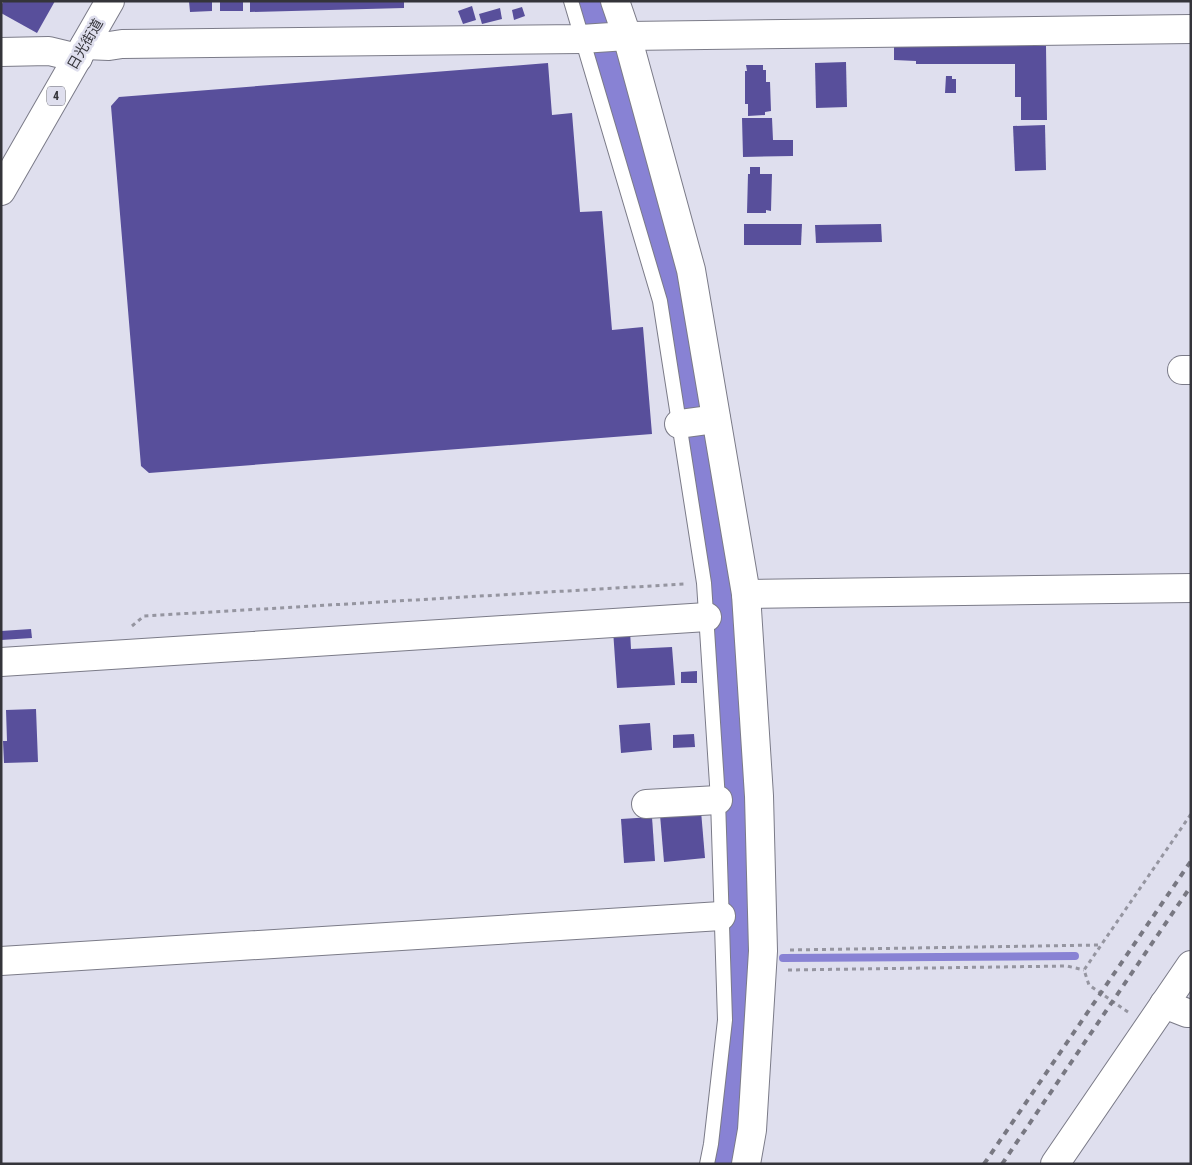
<svg xmlns="http://www.w3.org/2000/svg" width="1192" height="1165" font-family="'Roboto Condensed','Noto Sans JP',sans-serif">
<rect width="100%" height="100%" fill="#dfdfee"/>
<g fill="none" stroke-linecap="round" stroke-linejoin="round">
<polyline stroke="#8882d4" stroke-width="8" points="783,958 1075,956"/>
<polyline stroke="#8882d4" stroke-width="48" points="596,1 674,276 722,587 738,801 742,1020 736,1111 727,1164"/>
</g>
<g fill="#584f9b">
<polygon points="4,1 55,1 37,33 1,13 1,5"/>
<polygon points="189,1 212,1 212,11 190,12"/>
<rect x="220" y="1" width="23" height="10"/>
<polygon points="250,1 404,1 404,8 250,12"/>
<polygon points="472,6 476,20 463,24 458,11"/>
<polygon points="522,7 525,16 514,20 512,10"/>
<polygon points="500,8 502,19 482,24 479,14"/>
<polygon points="894,46 1046,46 1047,120 1021,120 1021,97 1015,97 1015,64 916,64 916,61 894,60"/>
<polygon points="846,62 847,107 816,108 815,63"/>
<polygon points="548,63 552,115 572,113 580,212 602,211 612,330 643,327 652,434 149,473 141,466 111,106 119,97"/>
<polygon points="746,65 763,65 763,70 766,70 766,82 770,82 771,111 765,112 765,115 748,116 748,104 745,104 745,71 747,71"/>
<polygon points="946,76 952,76 952,79 956,79 956,93 945,93"/>
<polygon points="742,118 772,118 773,140 793,140 793,156 743,157"/>
<polygon points="1045,125 1046,170 1015,171 1013,126"/>
<polygon points="750,167 760,167 760,174 772,174 771,211 766,210 766,213 747,213 748,174 750,174"/>
<polygon points="744,224 802,224 801,245 744,245"/>
<polygon points="881,224 882,242 816,243 815,225"/>
<polygon points="31,629 32,638 1,640 1,631"/>
<polygon points="613,630 630,630 631,649 672,647 675,685 617,688"/>
<polygon points="697,671 697,683 681,683 681,672"/>
<polygon points="36,709 38,762 4,763 3,741 7,741 6,710"/>
<polygon points="650,723 652,750 621,753 619,725"/>
<polygon points="694,734 695,747 673,748 673,735"/>
<polygon points="701,811 705,858 664,862 660,815"/>
<polygon points="652,817 655,861 624,863 621,819"/>
</g>
<g fill="none" stroke-linecap="round" stroke-linejoin="round">
<defs>
<polyline id="lane" points="571,1 660,301 704,583 718,800 725,1020 711,1144 707,1164"/>
<g id="street">
<polyline points="615,1 627,36 691,270 746,594 759,796 763,951 752,1130 746,1164"/>
<polyline points="85,45 109,46 122,44 581,39 627,36 1191,29"/>
<polyline points="1,52 49,51 78,58"/>
<polyline points="1182,370 1191,370"/>
<polyline points="679,424 716,419"/>
<polyline points="746,594 1191,588"/>
<polyline points="1,662 707,617"/>
<polyline points="646,804 718,800"/>
<polyline points="1,961 721,916"/>
<polyline points="1164,1004 1187,1013 1191,1013"/>
<polyline points="1055,1164 1191,965"/>
</g>
<polyline id="highway" points="1,191 110,1"/>
</defs>
<use href="#lane" stroke="#7b7b88" stroke-width="16"/>
<use href="#street" stroke="#7b7b88" stroke-width="30"/>
<use href="#highway" stroke="#7b7b88" stroke-width="30"/>
<g stroke="#9595a0" stroke-width="3" stroke-dasharray="4 4" stroke-linecap="butt">
<polyline points="132,626 144,616 684,584"/>
<polyline points="790,950 1100,945"/>
<polyline points="788,970 1067,966 1084,970"/>
<polyline points="1128,1012 1089,985 1084,970 1191,814"/>
</g>
<use href="#lane" stroke="#fff" stroke-width="14"/>
<use href="#street" stroke="#fff" stroke-width="28"/>
<use href="#highway" stroke="#fff" stroke-width="28"/>
<g stroke="#787882" stroke-width="4" stroke-dasharray="6 6" stroke-linecap="butt">
<polyline points="984,1164 1191,861"/>
<polyline points="1002,1164 1191,886"/>
</g>
</g>
<g text-anchor="middle" dominant-baseline="central" stroke-width="5" stroke-linejoin="round" paint-order="stroke">
<rect fill="#dfdfee" stroke="#676770" stroke-width="1" x="47" y="86.5" width="18" height="19" rx="4"/>
<g font-size="12" font-weight="bold" fill="#34343a">
<text x="56" y="96">4</text>
</g>
<g font-size="14" fill="#34343a" stroke="#dfdfee">
<text transform="translate(85 44) rotate(-60)">日光街道</text>
</g>
</g>
<rect width="1192" height="1165" fill="none" stroke="#34343a" stroke-width="5"/>
</svg>
